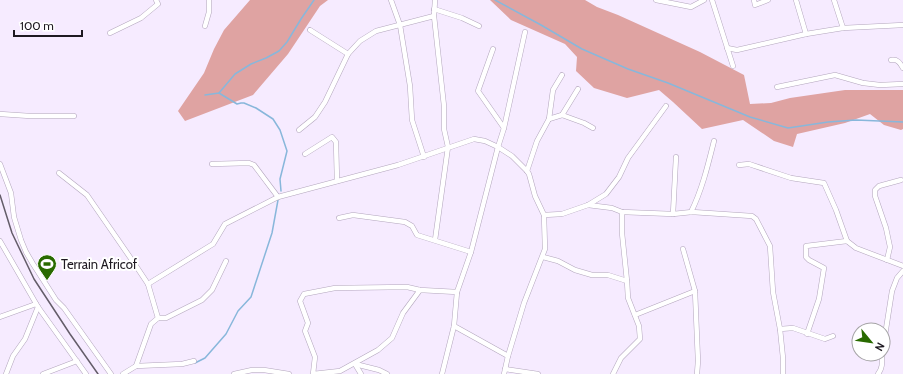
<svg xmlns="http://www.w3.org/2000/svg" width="903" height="374" font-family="Cabin,sans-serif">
<rect width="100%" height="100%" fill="#f6ebff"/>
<g fill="#dfa3a2">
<polygon points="250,0 328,0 320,6 288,54 253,95 185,121 178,111 204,73 214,49 224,30"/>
<polygon points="490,0 585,0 597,7 618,15 700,52 744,75 750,104 771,103 790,98 845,90 903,90 903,129 901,130 884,125 870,114 845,123 797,134 793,147 774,141 743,120 702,129 673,102 659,90 627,98 594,88 576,71 577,57 565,44 511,20"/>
</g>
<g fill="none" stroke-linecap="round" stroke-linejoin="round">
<g stroke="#88b7db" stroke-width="1.5">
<polyline points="495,0 541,25 582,49 628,69 668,83 750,117 788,128 828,122 856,120 903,122"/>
<polyline points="219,93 237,104 241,103 244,103 256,108 273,119 280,130 287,151 280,179 281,191"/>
<polyline points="205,95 219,93 235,74 251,64 266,58 279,51 287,42 301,19 314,0"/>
<polyline points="195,363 205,358 226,334 238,311 251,297 272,233 278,200"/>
</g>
<defs>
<g id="minor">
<polyline points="391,0 400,25 410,86 412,120 424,157"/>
<polyline points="435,0 434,16 444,106 444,129 448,147 435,240"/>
<polyline points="656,0 691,7 704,0"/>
<polyline points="712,0 733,66"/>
<polyline points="754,0 755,5 768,0"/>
<polyline points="796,0 806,34"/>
<polyline points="834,0 843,28"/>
<polyline points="434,9 462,18 479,26"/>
<polyline points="205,26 209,12 209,0"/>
<polyline points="310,30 348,54"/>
<polyline points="110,33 141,18 158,4 156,0"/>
<polyline points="727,48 737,50 806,34 843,28 903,25"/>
<polyline points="493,49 478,91 504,128"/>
<path d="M891,60C898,59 900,63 903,68"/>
<polyline points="777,87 835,75 863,83 880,85 903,84"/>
<polyline points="0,114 30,116 74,116"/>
<polyline points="562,115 584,123 593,128"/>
<polyline points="549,119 553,90 562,75"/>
<polyline points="299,130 315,117 325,102 348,54 360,41 376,31 434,16"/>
<polyline points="305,154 332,137 336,142 337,181"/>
<polyline points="0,164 11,193 14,217 21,240 26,252 33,264 56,300 64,308 111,374"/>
<polyline points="212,164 249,163 254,165 278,197"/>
<polyline points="739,165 749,164 791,178 824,183 836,210 847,241 856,248 903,266"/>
<polyline points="527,171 537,141 549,119 562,115 578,89"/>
<polyline points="59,173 87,195 134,263 148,284 158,318 151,324 136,366"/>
<polyline points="588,205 612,208 622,212 673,214 692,212 752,216 756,219 770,246 773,292 780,329 783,358 783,374"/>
<path d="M691,212C702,190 708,165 714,141"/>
<polyline points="673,214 676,157"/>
<polyline points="544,215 562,214 588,205 606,194 619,177 628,158 666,106"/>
<polyline points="339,218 353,215 405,222 412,226 417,235 471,252"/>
<polyline points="0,241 38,307 86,374"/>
<polyline points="683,249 695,291 698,361 697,374"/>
<polyline points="543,257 558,261 575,270 592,275 608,275 627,281"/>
<polyline points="887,260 890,247 886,228 875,196 875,190 879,186 901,180"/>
<polyline points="148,284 213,244 225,224 278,197 398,165 474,139 485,141 498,147 512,156 527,171 529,174 535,196 544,215 545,249 524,303 508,356 504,374"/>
<polyline points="420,290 403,313 392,338 378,350 340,371 313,374 315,357 305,331 308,323 300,301 304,294 335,288 407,287 420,290 457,292"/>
<polyline points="635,315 695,291"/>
<polyline points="0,317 36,304"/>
<polyline points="158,318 166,318 202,300 212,290 226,261"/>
<polyline points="454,326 508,356"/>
<polyline points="780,329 793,328 825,339 833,336"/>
<polyline points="807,334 819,299 824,268 809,260 806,257 806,246 847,241"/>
<polyline points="883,348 892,291 897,278 903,271"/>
<polyline points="355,364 379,370 387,374"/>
<polyline points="355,364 361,374"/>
<polyline points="505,369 538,374"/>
<polyline points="6,374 13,356 25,339 38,307"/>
<polyline points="43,374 77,361"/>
<polyline points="123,374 136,366 182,364 194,361"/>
<polyline points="234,374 252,370 264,370 289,374"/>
<polyline points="442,374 454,326 457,292 471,252 498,147 504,128 525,32"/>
<polyline points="613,374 621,358 640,339 639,326 628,298 627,281 622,233 622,212"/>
<path d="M878,374C883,368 882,361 882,354"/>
</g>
</defs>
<use href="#minor" stroke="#b3a6bd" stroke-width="5.5"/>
<use href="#minor" stroke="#fff" stroke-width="4.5"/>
<polyline stroke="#645d69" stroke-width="1.5" points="0,195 12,233 34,279 70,334 98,374"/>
</g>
<defs>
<symbol id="stadium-pin" viewBox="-11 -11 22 30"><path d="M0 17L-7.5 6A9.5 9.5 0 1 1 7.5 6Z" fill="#296a00" stroke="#fff"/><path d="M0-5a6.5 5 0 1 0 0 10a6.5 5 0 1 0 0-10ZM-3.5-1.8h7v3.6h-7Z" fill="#fff"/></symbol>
</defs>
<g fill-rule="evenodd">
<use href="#stadium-pin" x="36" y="253" width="22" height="30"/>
</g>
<g text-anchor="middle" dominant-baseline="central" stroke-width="4" stroke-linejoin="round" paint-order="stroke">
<g font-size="13" fill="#1e1921" stroke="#fff" text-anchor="start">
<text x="61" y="264">Terrain Africof</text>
</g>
</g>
<g transform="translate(871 342) rotate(119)"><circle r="19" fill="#ffffff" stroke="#a5a3a6"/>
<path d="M0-3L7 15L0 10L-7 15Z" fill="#296a00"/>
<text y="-6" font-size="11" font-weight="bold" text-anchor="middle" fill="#1e1921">N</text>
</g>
<path d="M14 30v6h68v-6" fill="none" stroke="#1e1921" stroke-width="2"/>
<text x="20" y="30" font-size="12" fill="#1e1921" stroke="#ffffff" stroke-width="3" paint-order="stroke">100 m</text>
</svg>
